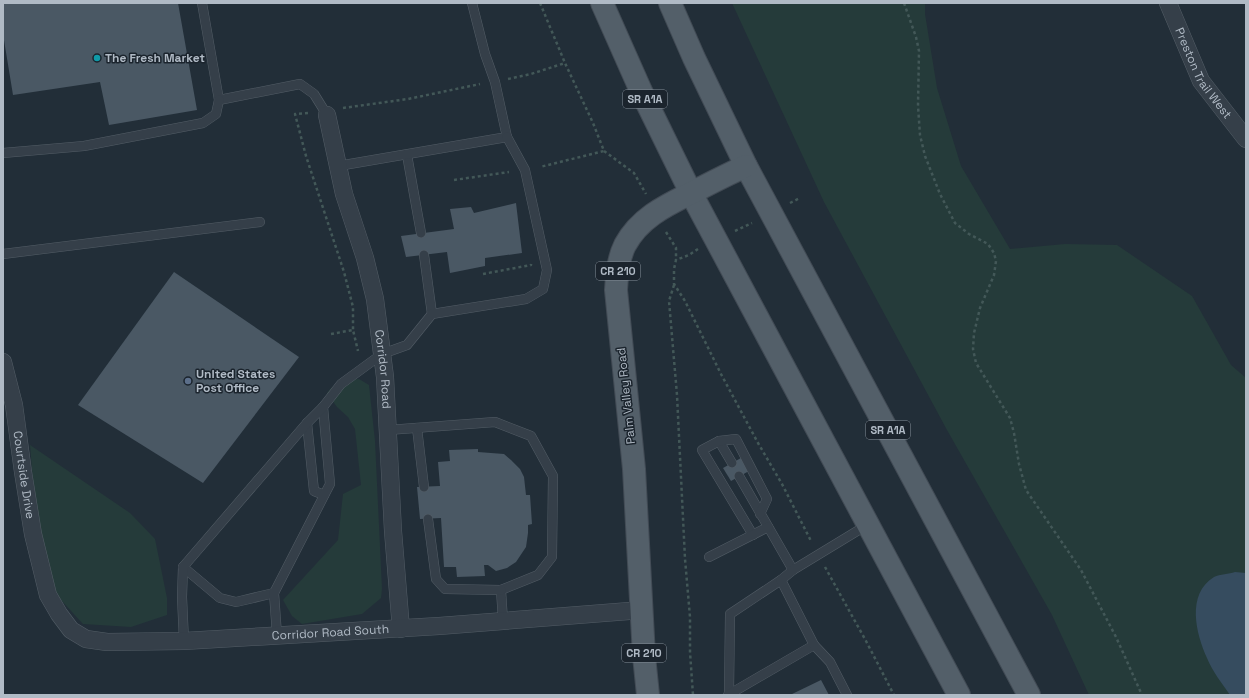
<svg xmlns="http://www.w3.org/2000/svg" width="1249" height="698" font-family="'Space Grotesk',sans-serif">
<rect width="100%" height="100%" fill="#222e38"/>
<g fill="#253b3a">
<polygon points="732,3 925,3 925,14 937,88 961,166 1010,249 1065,244 1117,245 1192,296 1231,365 1246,378 1246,695 1089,695 1052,615 947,430 824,202"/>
<path d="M359,379L369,385L375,441L382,589L381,598L362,614L302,624L292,616L283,600L338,540L343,494L361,485L355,429L348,417L337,407L327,393C334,382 347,380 359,379Z"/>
<polygon points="30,445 130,513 155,539 167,598 167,615 131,627 83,624 51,589 37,531"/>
</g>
<path fill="#364c5f" d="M1235,572L1246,573V695H1230C1222,683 1212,671 1207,658C1196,634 1186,594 1214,577C1220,574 1229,574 1235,572Z"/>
<g fill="#4a5864">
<polygon points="3,3 178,3 197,110 109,125 100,82 13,95 3,34"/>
<polygon points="516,203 522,253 485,258 485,266 450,273 447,252 406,257 401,236 454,229 450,209 471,207 474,213"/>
<polygon points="174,272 299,357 203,483 78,405"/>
<polygon points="478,449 478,452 504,454 511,460 520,469 524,477 526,495 530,495 532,524 528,525 528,533 526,547 516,562 507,568 496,571 488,565 484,565 485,576 457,577 456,567 444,567 441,518 420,519 417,487 440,486 438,462 450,461 449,450"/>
<polygon points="741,458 749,471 731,481 723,468"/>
<polygon points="821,680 829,695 790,695"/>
</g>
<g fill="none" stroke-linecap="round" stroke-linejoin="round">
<defs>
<g id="service">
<polyline points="202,3 219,100 300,84 314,94 327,115"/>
<polyline points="3,153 84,146 203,123 216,114 219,100"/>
<polyline points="407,155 421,233"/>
<polyline points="338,166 507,137 495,82 485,54 472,3"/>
<polyline points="3,254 260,222"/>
<polyline points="424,255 432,314"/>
<polyline points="307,423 314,491 324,495"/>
<polyline points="417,428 424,487"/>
<polyline points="388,430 495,422 531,436 553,476 552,557 538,575 501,590 503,621"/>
<polyline points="719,441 732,463"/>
<polyline points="739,476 793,570"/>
<polyline points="428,519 436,579 445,589 501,590"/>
<polyline points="753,535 702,450 719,441 736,439 767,499 760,514"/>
<polyline points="709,557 768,527"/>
<polyline points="183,567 220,598 236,602 274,593"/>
<polyline points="277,635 274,593 330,484 323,407"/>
<polyline points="184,641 182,597 183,567 307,423 323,407 341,384 382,354 407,345 432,314 526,299 543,289 547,270 525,170 507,137"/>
<polyline points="729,693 730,614 781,580"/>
<polyline points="728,695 814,645"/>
<polyline points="847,695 830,662 814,645 781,580 793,570 867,525"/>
</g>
<g id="minor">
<path id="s1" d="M1168,3L1201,81L1246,139"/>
<path id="s2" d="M327,115L344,194L365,258L375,299L385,377L393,531L401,629"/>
<path id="s3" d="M3,362L14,405L23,472L33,534L48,595L59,614L71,630L86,639L107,642L184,641L439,626L642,610"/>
</g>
<g id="primary">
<polyline points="602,3 641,91 691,193 959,695"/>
<polyline points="670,3 694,58 746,166 1029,695"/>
<path d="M648,695L644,656L634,469L616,290C617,275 618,259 625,245C640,217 667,205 693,192C711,183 728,174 746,166"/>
</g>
</defs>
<use href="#service" stroke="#535d66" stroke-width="10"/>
<use href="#minor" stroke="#535d66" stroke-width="18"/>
<use href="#primary" stroke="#424b55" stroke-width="24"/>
<g stroke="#435858" stroke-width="2.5" stroke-dasharray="3 3" stroke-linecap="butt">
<polyline points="540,3 565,63"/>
<polyline points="904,3 916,37 919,51 918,106 920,135 925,156 940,194 955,223 969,234 988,244 994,253 996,261 994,275 980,308 974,333 973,349 976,363 1010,418 1014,433 1019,464 1026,490 1081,570 1116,637 1142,695"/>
<polyline points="508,79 531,74 565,63 593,123 604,151 540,167"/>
<polyline points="343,108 408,99 480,84"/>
<polyline points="308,113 295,114 306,156 344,272 353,307 353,330"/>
<polyline points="604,151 634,173 646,194"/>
<polyline points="454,180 509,172"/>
<polyline points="790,203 800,198"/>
<polyline points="735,231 752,223"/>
<polyline points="666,232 676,248 676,260"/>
<polyline points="698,249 689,255 676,260 674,269 674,284 685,301 721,374 758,443 782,484 811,541"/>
<polyline points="483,274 531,265 531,264"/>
<polyline points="674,285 669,301 677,395 685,559 690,617 690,652 693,695"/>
<polyline points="331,334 353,330 358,351"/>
<polyline points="825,567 866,641 894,695"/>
</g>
<use href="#service" stroke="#353f49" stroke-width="9"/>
<use href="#minor" stroke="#353f49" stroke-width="17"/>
<use href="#primary" stroke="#535f69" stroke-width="22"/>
</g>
<circle fill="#0f9aa8" stroke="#1b242d" stroke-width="1.5" cx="97" cy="58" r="4"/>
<circle fill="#5c6f8a" stroke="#1b242d" stroke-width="1.5" cx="188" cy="381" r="4"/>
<g text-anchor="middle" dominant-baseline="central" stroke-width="3" stroke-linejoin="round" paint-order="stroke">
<g fill="#1b242d" stroke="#838d97" stroke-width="1">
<rect x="623" y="90" width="44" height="18" rx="3"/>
<rect x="596" y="262" width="44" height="18" rx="3"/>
<rect x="866" y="421" width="44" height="18" rx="3"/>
<rect x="622" y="644" width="44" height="18" rx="3"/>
</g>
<g font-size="11" font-weight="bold" fill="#b0bac5">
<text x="645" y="99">SR A1A</text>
<text x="618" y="271">CR 210</text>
<text x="888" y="430">SR A1A</text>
<text x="644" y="653">CR 210</text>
</g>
<g font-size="12" font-weight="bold" fill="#b0bac5" stroke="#1b242d" text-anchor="start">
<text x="105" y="58">The Fresh Market</text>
<text x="196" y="374">United States<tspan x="196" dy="14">Post Office</tspan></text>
</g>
<g font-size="12" fill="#b0bac5" stroke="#1b242d">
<text stroke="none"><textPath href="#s1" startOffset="79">Preston Trail West</textPath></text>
<text stroke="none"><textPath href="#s2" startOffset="261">Corridor Road</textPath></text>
<text transform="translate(626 396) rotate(-96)">Palm Valley Road</text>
<text stroke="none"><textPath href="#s3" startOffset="115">Courtside Drive</textPath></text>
<text stroke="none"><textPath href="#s3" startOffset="542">Corridor Road South</textPath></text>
</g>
</g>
<rect width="1249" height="698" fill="none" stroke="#b0bac5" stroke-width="8"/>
</svg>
